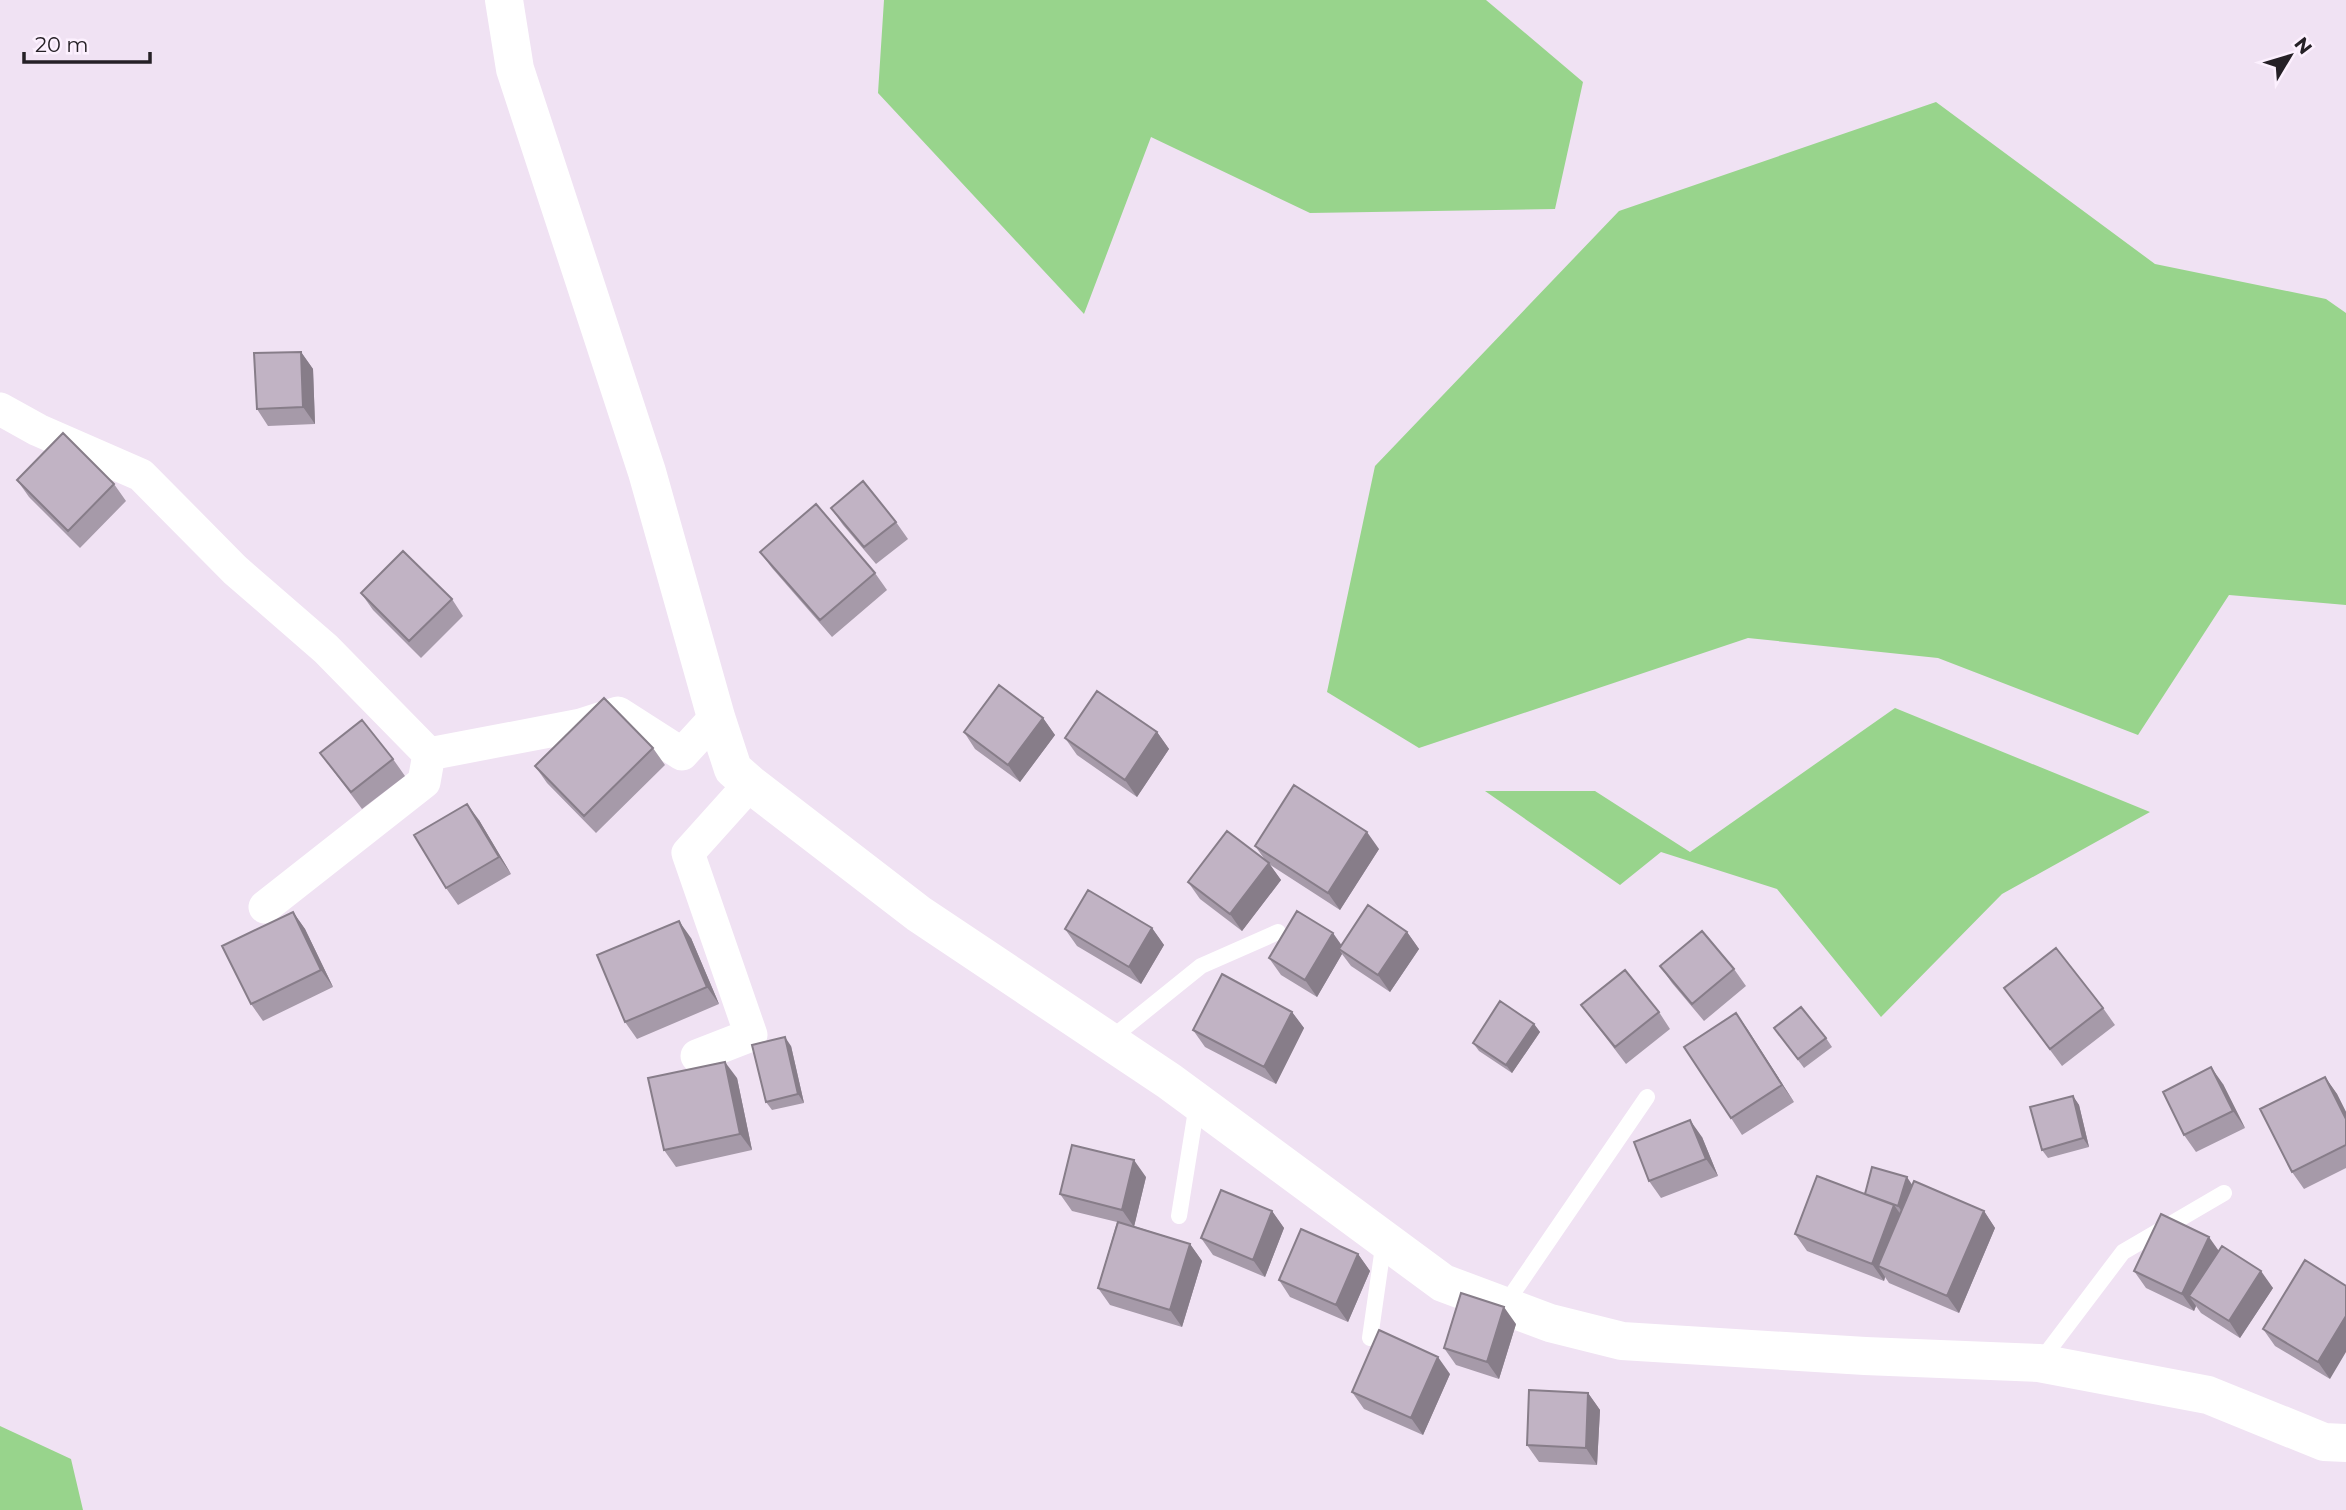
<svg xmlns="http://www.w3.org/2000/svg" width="2346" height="1510" viewBox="0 0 2346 1510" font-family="Montserrat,sans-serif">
<rect width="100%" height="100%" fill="#f0e2f3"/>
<path fill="#98d48c" d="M884,0H1486L1583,82L1555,209L1310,213L1151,137L1084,314L878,93Z
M1936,102L2155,264L2326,299L2346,313V605L2229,595L2138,735L1938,658L1748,638L1419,748L1327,692L1375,466L1619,211Z
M1895,708L2150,812L2002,894L1881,1017L1777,889L1661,852L1620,885L1485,791H1595L1690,852Z
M0,1426L71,1459L83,1510H0Z"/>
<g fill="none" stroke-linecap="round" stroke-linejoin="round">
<path stroke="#fff" stroke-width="16" d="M1108,1041L1201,966L1278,932
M1179,1216L1197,1104
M1504,1306L1647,1097
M1370,1338L1384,1240
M2039,1363L2123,1252L2224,1193"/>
<path stroke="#fff" stroke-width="33" d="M0,409L38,430L141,475L235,570L326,649L429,754L581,725L618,713L682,754L716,717
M265,907L424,782L429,754
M697,1056L751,1035L688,853L750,784"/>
<path stroke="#fff" stroke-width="38" d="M504,0L515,69L647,472L716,717L733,769L750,784L919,914L1169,1081L1443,1283L1550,1323L1622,1341L1865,1356L2039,1363L2208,1395L2324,1442L2346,1443"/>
</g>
<path fill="#a69aa9" d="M301,352L313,369L315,424L268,426L257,409Z
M17,480L114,484L126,501L80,548L29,497Z
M831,508L896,522L908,539L876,564L843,525Z
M760,552L875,573L887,590L832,637L772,568Z
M361,593L452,599L463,616L421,658L373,610Z
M1043,718L1055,735L1020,782L975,749L964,732Z
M1157,732L1169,749L1137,797L1077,755L1065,738Z
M653,748L665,765L596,833L547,783L535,766Z
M320,753L393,759L405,776L362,809Z
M479,820L511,874L458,905L446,888Z
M1255,846L1379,849L1340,910L1269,864L1281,880L1242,931L1200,899L1188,882L1266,861Z
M293,912L305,929L333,987L263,1021L251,1004Z
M1152,928L1164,945L1141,984L1077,946L1065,929Z
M1407,932L1419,949L1390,992L1351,966L1342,954L1317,997L1281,975L1269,958L1342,946Z
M691,938L719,1004L637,1039L625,1022Z
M1660,966L1734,969L1746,986L1704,1021L1672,983Z
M2004,988L2103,1008L2115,1025L2062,1066Z
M1581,1005L1659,1012L1670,1029L1626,1064Z
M1292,1012L1304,1028L1276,1084L1205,1047L1193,1030Z
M1736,1013L1794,1102L1742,1135L1731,1118Z
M1534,1024L1540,1032L1512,1073L1479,1051L1473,1043Z
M1774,1028L1826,1038L1832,1047L1804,1068Z
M791,1046L804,1103L772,1110L766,1102Z
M2325,1077L2337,1094L2346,1112V1168L2304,1189L2292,1172Z
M737,1078L752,1150L676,1167L664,1150Z
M2223,1084L2245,1128L2196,1152L2184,1135Z
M2073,1096L2079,1105L2089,1147L2048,1158L2042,1150Z
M1702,1137L1718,1176L1661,1198L1649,1181Z
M1146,1177L1134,1226L1190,1244L1202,1261L1182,1327L1110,1305L1098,1288L1117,1222L1072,1211L1060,1194Z
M1912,1185L1984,1211L1995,1228L1959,1313L1889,1283L1885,1277L1884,1281L1807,1251L1795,1234L1865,1194Z
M1272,1211L1284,1228L1265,1277L1213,1255L1201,1238Z
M2219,1251L2273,1288L2240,1338L2201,1313L2196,1306L2194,1311L2146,1288L2134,1271Z
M1358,1254L1370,1271L1348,1322L1290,1297L1279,1280Z
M2305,1260L2330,1379L2275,1346L2263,1329Z
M1516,1324L1499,1379L1456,1365L1444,1348Z
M1450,1374L1423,1435L1364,1409L1352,1392Z
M1588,1393L1600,1410L1597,1465L1539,1462L1527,1445Z"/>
<path fill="#877d89" d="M301,352L313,369L315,424L303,407Z
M1043,718L1055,735L1020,782L1008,765Z
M1157,732L1169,749L1137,797L1125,780Z
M467,804L479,820L511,874L499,857Z
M1367,832L1379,849L1340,910L1328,893Z
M1269,863L1281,880L1242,931L1230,914Z
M293,912L305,929L333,987L321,970Z
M679,921L691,938L719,1004L707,987Z
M1152,928L1164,945L1141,984L1129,967Z
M1407,932L1419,949L1390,992L1378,975Z
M1333,933L1345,950L1339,949L1342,954L1317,997L1305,980Z
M1292,1012L1304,1028L1276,1084L1264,1067Z
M1736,1013L1748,1030L1794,1102L1782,1085Z
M1534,1024L1540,1032L1512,1073L1506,1065Z
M785,1037L791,1046L804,1103L798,1094Z
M725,1062L737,1078L752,1150L740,1134Z
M2211,1067L2223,1084L2245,1128L2233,1111Z
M2325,1077L2337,1094L2346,1112V1119Z
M2073,1096L2079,1105L2089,1147L2083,1138Z
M1690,1120L1702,1137L1718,1176L1706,1159Z
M1134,1160L1146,1177L1134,1227L1122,1210Z
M1907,1177L1913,1186L1904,1215L1898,1206Z
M1894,1205L1906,1222L1878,1266L1885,1277L1884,1281L1872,1264Z
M1272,1211L1284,1228L1265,1277L1253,1260Z
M1984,1211L1995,1228L1959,1313L1947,1296Z
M2209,1237L2221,1254L2189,1296L2196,1306L2194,1311L2182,1294Z
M1190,1244L1202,1261L1182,1327L1170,1310Z
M1358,1254L1370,1271L1348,1322L1336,1305Z
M2261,1271L2273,1288L2240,1338L2229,1321Z
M1504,1307L1516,1324L1499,1379L1487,1362Z
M2346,1316V1352L2330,1379L2318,1362Z
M1438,1357L1450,1374L1423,1435L1411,1418Z
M1588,1393L1600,1410L1597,1465L1586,1448Z"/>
<path fill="#c1b3c4" stroke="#877d89" stroke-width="2" d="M301,352L303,407L257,409L254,353Z
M63,433L114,484L68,531L17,480Z
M863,481L896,522L864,547L831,508Z
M816,504L875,573L820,620L760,552Z
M403,551L452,599L409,641L361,593Z
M999,685L1043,718L1008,765L964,732Z
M1097,691L1157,732L1125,780L1065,738Z
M604,698L653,748L584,816L535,766Z
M362,720L393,759L351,792L320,753Z
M1294,785L1367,832L1328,893L1255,846Z
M467,804L499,857L446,888L414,835Z
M1227,831L1269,863L1230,914L1188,882Z
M1088,890L1152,928L1129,967L1065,929Z
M1368,905L1407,932L1378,975L1339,949Z
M1297,911L1333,933L1305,980L1269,958Z
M293,912L321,970L251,1004L222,946Z
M679,921L707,987L625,1022L597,955Z
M1702,931L1734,969L1692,1004L1660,966Z
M2056,948L2103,1008L2050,1049L2004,988Z
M1625,970L1659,1012L1615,1047L1581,1005Z
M1222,974L1292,1012L1264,1067L1193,1030Z
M1500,1001L1534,1024L1506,1065L1473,1043Z
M1801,1007L1826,1038L1798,1059L1774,1028Z
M1736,1013L1782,1085L1731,1118L1684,1047Z
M785,1037L798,1094L766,1102L752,1045Z
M725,1062L740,1134L664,1150L648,1078Z
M2211,1067L2233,1111L2184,1135L2163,1092Z
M2325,1077L2346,1119V1145L2292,1172L2260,1109Z
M2073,1096L2083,1138L2042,1150L2030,1107Z
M1690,1120L1706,1159L1649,1181L1634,1142Z
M1072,1145L1134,1160L1122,1210L1060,1194Z
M1872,1167L1907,1177L1898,1206L1865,1194Z
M1817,1176L1894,1205L1872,1264L1795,1234Z
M1914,1181L1984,1211L1947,1296L1878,1266Z
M1221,1190L1272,1211L1253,1260L1201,1238Z
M2161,1214L2209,1237L2182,1294L2134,1271Z
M1118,1222L1190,1244L1170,1310L1098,1288Z
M1301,1229L1358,1254L1336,1305L1279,1280Z
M2222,1246L2261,1271L2229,1321L2189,1296Z
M2305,1260L2346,1286V1316L2318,1362L2263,1329Z
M1461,1293L1504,1307L1487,1362L1444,1348Z
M1379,1330L1438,1357L1411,1418L1352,1392Z
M1529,1390L1588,1393L1586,1448L1527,1445Z"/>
<g transform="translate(2290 56) rotate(52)" stroke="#fcf0fe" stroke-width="5" paint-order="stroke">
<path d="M0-5L12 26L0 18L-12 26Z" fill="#252026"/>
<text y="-10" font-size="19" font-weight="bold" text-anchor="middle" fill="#252026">N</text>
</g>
<path d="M24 52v10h126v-10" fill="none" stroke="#252026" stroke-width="3.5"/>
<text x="35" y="52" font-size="21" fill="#252026" stroke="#fcf0fe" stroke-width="5" paint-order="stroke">20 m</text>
</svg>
